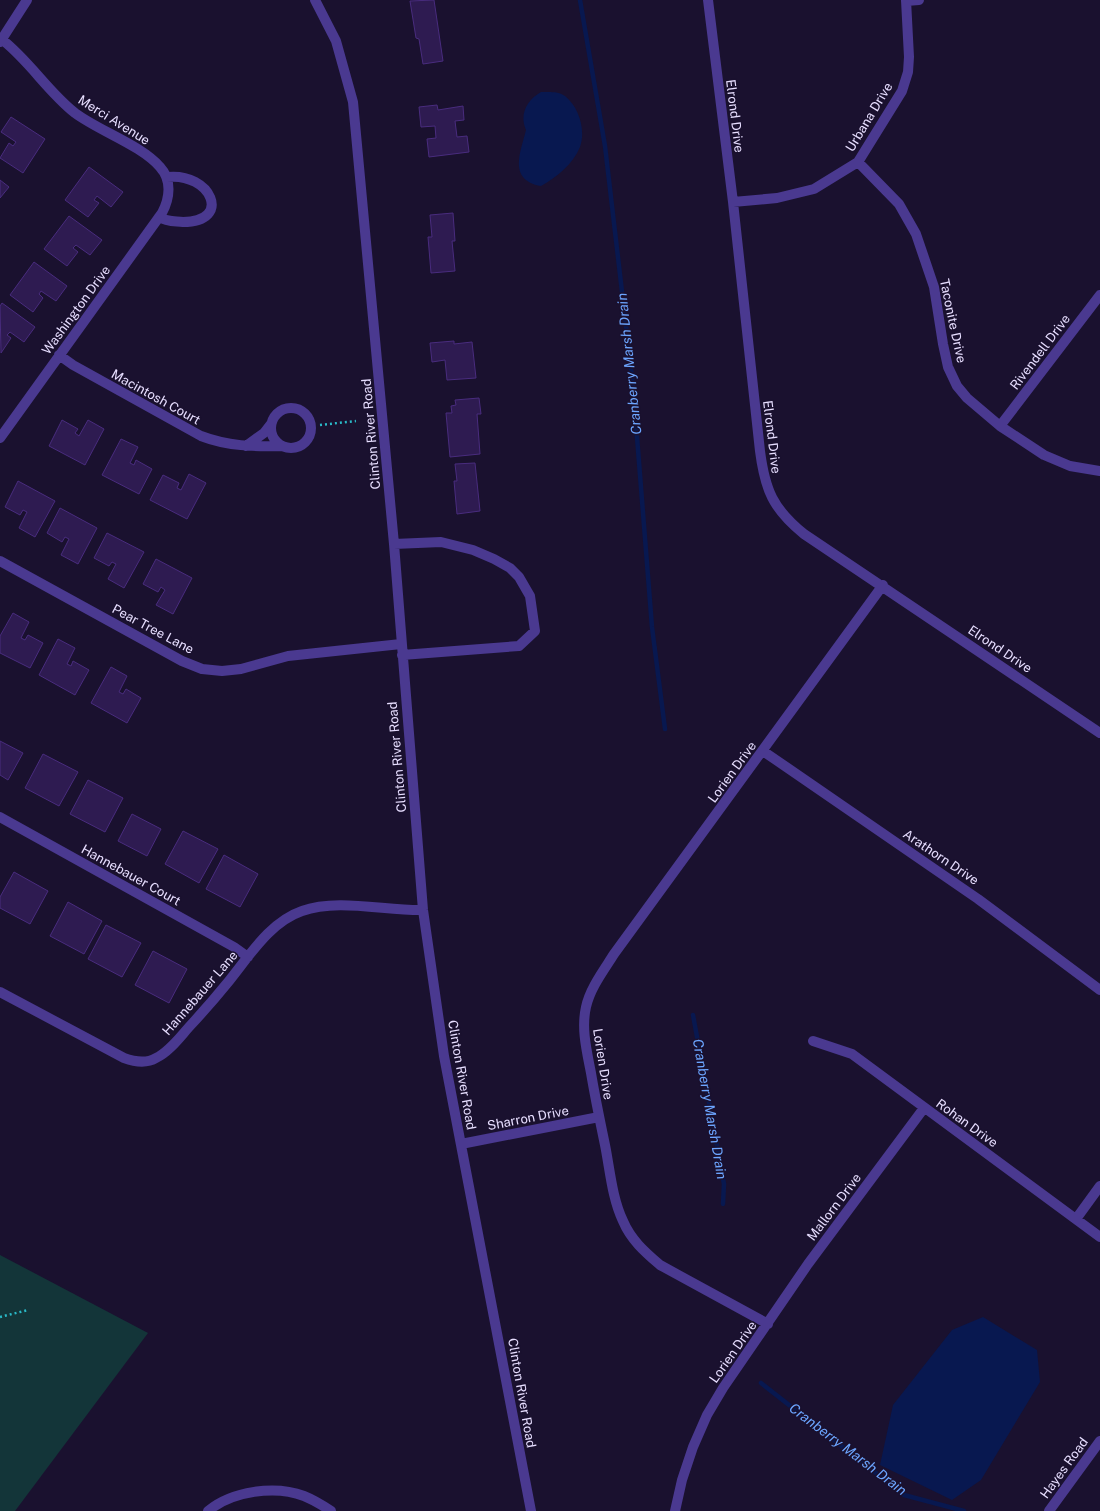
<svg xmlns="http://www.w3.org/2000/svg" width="1100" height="1511" viewBox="0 0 1100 1511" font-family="'Public Sans',sans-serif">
<rect width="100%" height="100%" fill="#1a112f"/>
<path fill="#133539" d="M0,1255L148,1333L15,1511H0Z"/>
<path fill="#081850" d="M541,92C549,92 559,91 565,96C579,107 586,130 580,147C573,164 557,177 541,186C507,180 521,151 526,130C519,114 527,100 541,92Z
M983,1317L1037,1350L1040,1382L981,1480L952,1500L880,1465L893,1405L952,1330Z"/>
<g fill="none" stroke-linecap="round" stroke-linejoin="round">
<path stroke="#081850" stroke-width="4.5" d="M580,0L605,146L633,386L652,627L665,729
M693,1015L724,1184L723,1204
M761,1383L904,1495L964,1511"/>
</g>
<path fill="#2e1b51" stroke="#492c7e" d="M434,0L443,61L423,64L419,39L416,38L410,1Z
M437,105L438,110L463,106L464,120L455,121L457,137L467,136L469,152L429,157L427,139L436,138L435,126L421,127L419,107Z
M11,117L45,139L23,173L0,158L9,143L13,146L16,142L1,132Z
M89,167L123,192L111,207L97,196L94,200L99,203L88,217L65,200Z
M0,180L9,187L0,198Z
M453,213L455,241H452L455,271L431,273L428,237H432L430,215Z
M69,216L102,240L90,255L76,245L73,248L78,252L67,266L44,249Z
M34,262L67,286L56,301L41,291L39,294L43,298L33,312L10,295Z
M2,303L35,327L24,342L10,332L7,335L11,338L1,353L0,306Z
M454,341V344L472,342L476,378L447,380L445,360L432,362L430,343Z
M479,398L481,414H477L480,454L450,457L446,413H452L451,406L456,405L455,400Z
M62,420L78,429L75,433L79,436L88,420L104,429L85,465L49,446Z
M121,439L138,447L130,463L134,465L136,460L152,469L139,494L102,475Z
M475,463L480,511L457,514L454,481H457L455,464Z
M189,474L206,483L187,519L150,500L163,475L179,483L177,488L181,490Z
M18,481L55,501L35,537L19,528L27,512L23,510L20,515L5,507Z
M60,508L97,528L78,564L61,555L69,539L65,537L62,542L47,533Z
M107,533L144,552L124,588L108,579L116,564L112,562L109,566L94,558Z
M156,559L192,578L173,614L156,605L165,590L161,587L158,592L143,584Z
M13,613L29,622L21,638L25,640L28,635L43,643L30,668L0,653V636Z
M58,639L75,648L67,664L71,666L73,661L89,670L75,695L39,675Z
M111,667L127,676L119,692L123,694L126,689L141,698L127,723L91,703Z
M0,741L23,753L8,780L0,775Z
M43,754L78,772L59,806L25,788Z
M88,780L123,798L105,832L70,814Z
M132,814L161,829L147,856L118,841Z
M183,831L218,849L199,883L165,864Z
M224,855L258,874L240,907L206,889Z
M14,872L48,891L30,924L0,908V897Z
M68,902L102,921L84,954L50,936Z
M106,925L141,943L122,977L88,959Z
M153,951L187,969L169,1003L135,985Z"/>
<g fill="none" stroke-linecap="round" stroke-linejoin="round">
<path stroke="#2ab9c7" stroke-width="2.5" stroke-dasharray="2 3" stroke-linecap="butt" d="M320,425L356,421
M0,1317L28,1310"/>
<path stroke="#4a3990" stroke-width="10" d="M315,0L336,41L353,102L394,544L423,910L444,1056L531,1511
M708,0L733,202L760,451C765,490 773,509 804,534L1100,733
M906,1L919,0
M0,38C29,60 47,91 75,113C99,131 141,145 160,167C172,180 170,198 162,213L0,438
M0,42L27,0
M858,162L899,204L916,234L934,287L943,344L948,367L957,386L967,398L1000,426L1044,455L1070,466L1100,471
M733,202L777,198L814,189L858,162L902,91L908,72L909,57L906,0
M159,217C167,222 174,221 183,222C233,222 211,172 167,177
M59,355L73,365L201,436C227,446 254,447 282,446
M271 428a20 20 0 1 1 40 0a20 20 0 1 1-40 0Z
M1000,426L1100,295
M246,446L264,433L271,424
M394,544L441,542L473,550L494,559L510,568L519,577L530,596L535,631L519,646L402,655
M0,561L182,661L202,669L222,671L241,669L288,656L401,644
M763,751L978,899L1100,990
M0,817L234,947L248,957
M0,992L124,1058C135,1062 146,1064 156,1058C169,1052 180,1037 189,1027C203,1012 216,997 229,981C250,955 270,922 302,911C337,898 386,911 423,910
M813,1041L852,1054L1100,1237
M461,1144L599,1117
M1076,1219L1100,1186
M768,1324L660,1265C645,1252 631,1240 623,1221C612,1198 610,1170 605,1145C600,1121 595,1097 591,1073C587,1052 581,1029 586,1007C590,988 604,970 614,954L883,585
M208,1511C232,1491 275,1485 304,1496C314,1500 322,1505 331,1511
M675,1511L682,1480L693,1447L707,1415L723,1388L808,1264L924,1108
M1049,1511L1100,1441"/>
</g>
<g text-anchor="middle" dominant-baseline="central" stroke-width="3" stroke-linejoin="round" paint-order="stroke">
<g font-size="13" fill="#e7deff" stroke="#1a112f">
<text transform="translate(735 116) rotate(83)">Elrond Drive</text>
<text transform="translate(869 117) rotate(-59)">Urbana Drive</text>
<text transform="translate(114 120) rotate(32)">Merci Avenue</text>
<text transform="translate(76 310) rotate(-54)">Washington Drive</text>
<text transform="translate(953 321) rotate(78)">Taconite Drive</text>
<text transform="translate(1040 352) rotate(-53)">Rivendell Drive</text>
<text transform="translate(156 397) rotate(29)">Macintosh Court</text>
<text transform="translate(371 434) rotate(-95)">Clinton River Road</text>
<text transform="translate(772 437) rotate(83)">Elrond Drive</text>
<text transform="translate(153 629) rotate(28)">Pear Tree Lane</text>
<text transform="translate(1000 649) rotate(34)">Elrond Drive</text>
<text transform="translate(397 757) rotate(-95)">Clinton River Road</text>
<text transform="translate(732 772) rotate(-54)">Lorien Drive</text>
<text transform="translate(941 857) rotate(34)">Arathorn Drive</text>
<text transform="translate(131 875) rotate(29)">Hannebauer Court</text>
<text transform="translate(200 993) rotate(-49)">Hannebauer Lane</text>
<text transform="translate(603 1064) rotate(81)">Lorien Drive</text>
<text transform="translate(462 1075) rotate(80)">Clinton River Road</text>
<text transform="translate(528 1118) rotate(-11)">Sharron Drive</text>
<text transform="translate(967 1123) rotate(36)">Rohan Drive</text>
<text transform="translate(834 1207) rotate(-53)">Mallorn Drive</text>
<text transform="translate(733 1352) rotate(-55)">Lorien Drive</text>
<text transform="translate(522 1393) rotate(80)">Clinton River Road</text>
<text transform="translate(1064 1468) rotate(-54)">Hayes Road</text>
</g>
<g font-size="14" font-style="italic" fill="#6ca5ff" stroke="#1a112f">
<text transform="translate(629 364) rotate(-96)">Cranberry Marsh Drain</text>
<text transform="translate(710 1109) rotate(80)">Cranberry Marsh Drain</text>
<text transform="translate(848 1449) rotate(37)">Cranberry Marsh Drain</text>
</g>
</g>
</svg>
